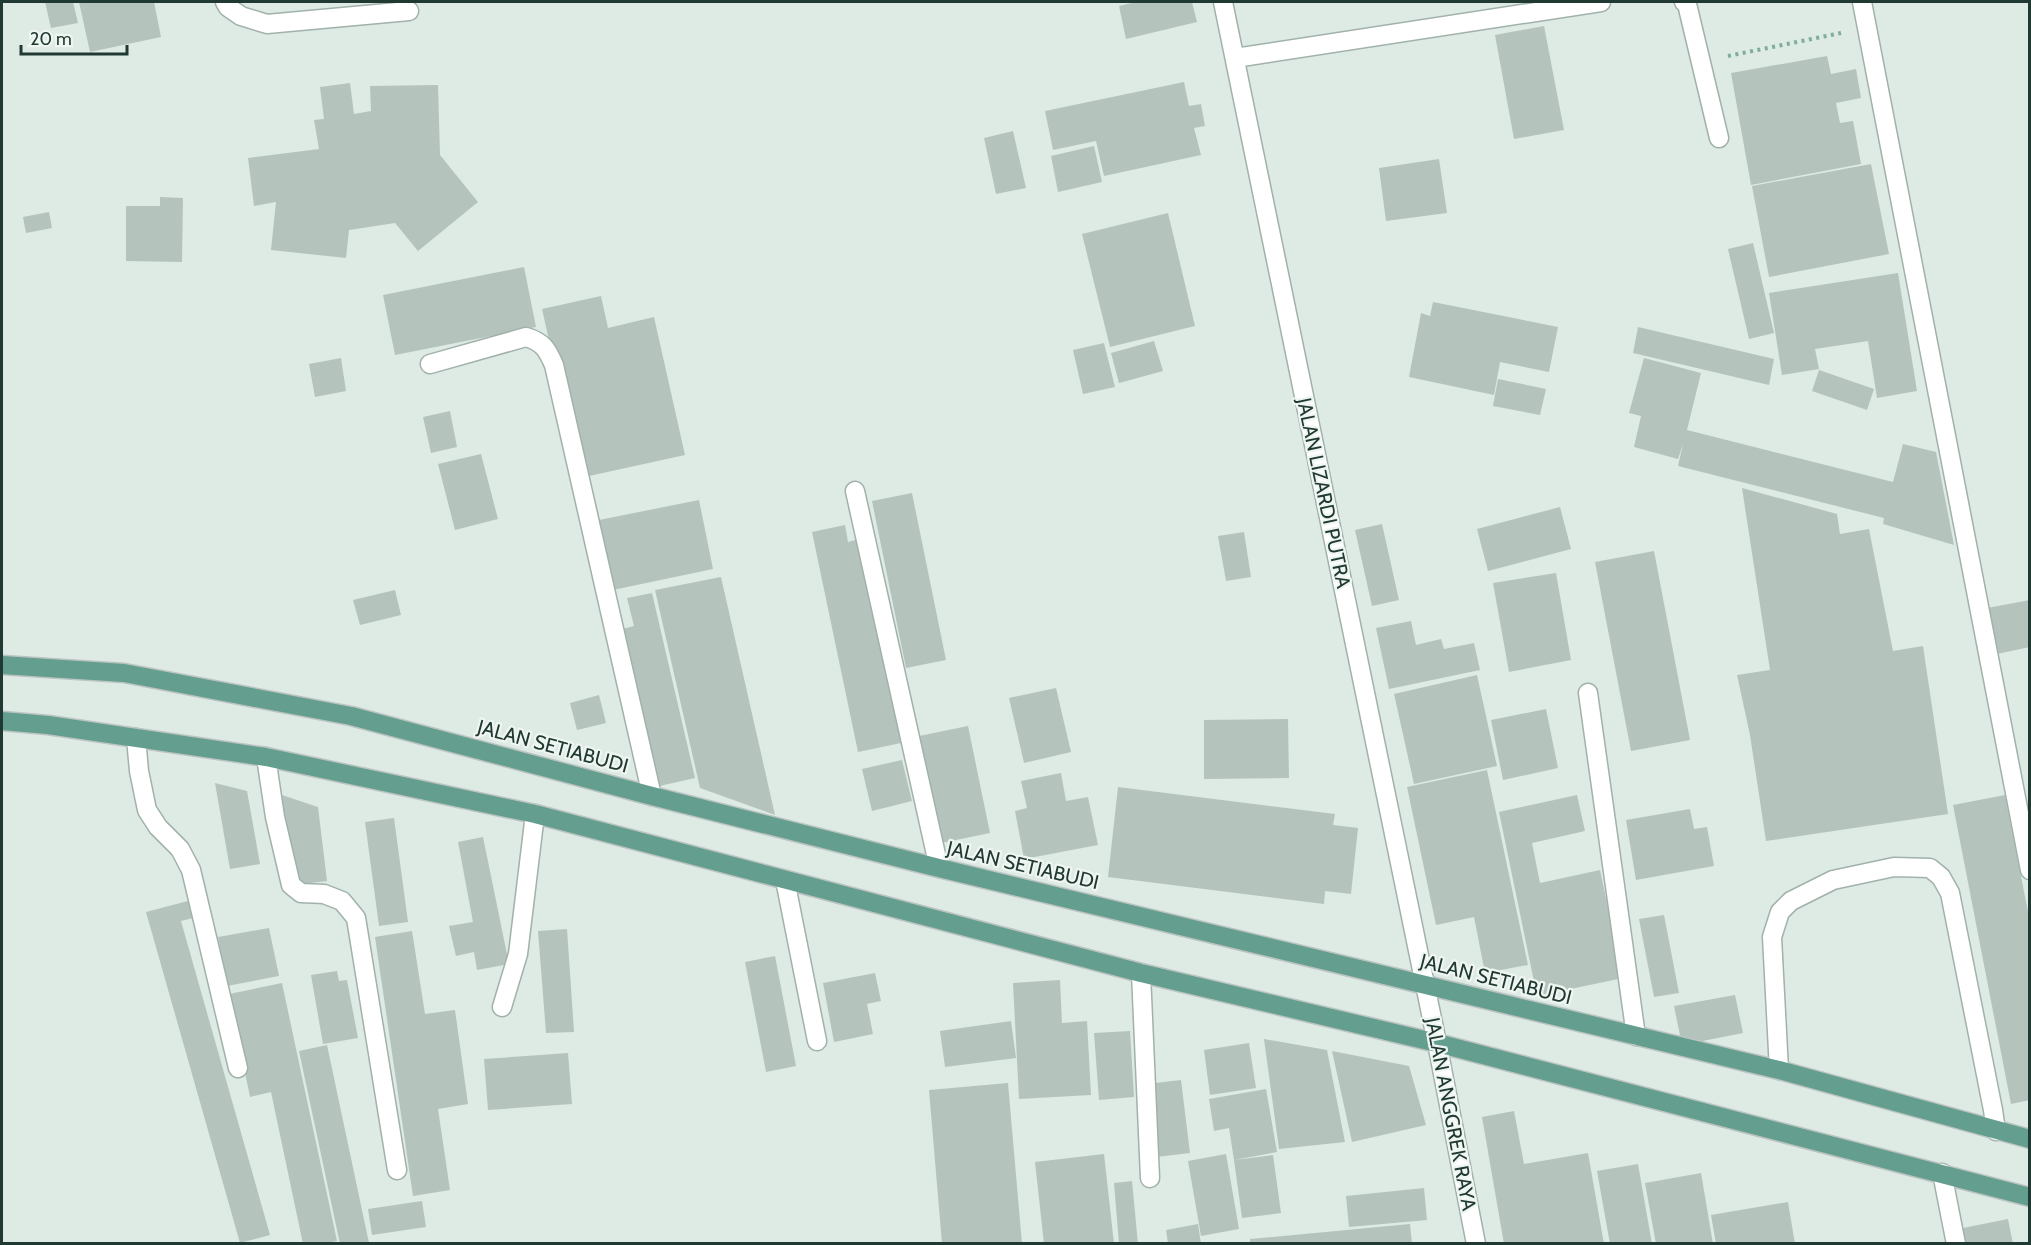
<svg xmlns="http://www.w3.org/2000/svg" width="2031" height="1245" viewBox="0 0 2031 1245" font-family="Cabin,sans-serif">
<rect width="100%" height="100%" fill="#deeae4"/>
<path fill="#b4c4bd" d="M45,2H73L78,23L51,28Z
M79,2H154L161,37L90,52Z
M1136,2H1192L1197,22L1126,39L1119,6Z
M1544,26L1564,130L1514,139L1495,35Z
M1827,56L1831,74L1856,69L1861,98L1836,103L1840,123L1853,121L1861,164L1751,185L1731,73Z
M1184,82L1189,106L1201,104L1205,126L1194,128L1201,155L1104,176L1096,141L1053,150L1045,111Z
M350,83L354,114L371,111L370,86L438,85L440,155L478,202L418,251L395,223L349,230L346,258L271,250L276,202L254,206L248,158L319,149L314,120L324,119L320,87Z
M1013,131L1026,188L996,194L984,138Z
M1094,146L1102,182L1058,192L1051,156Z
M1439,159L1447,213L1386,221L1379,168Z
M1871,164L1889,254L1769,277L1752,186Z
M160,197L183,198L182,262L126,261V206H160Z
M49,212L52,228L26,233L23,217Z
M1168,213L1195,326L1110,347L1082,234Z
M1753,243L1774,333L1749,339L1728,249Z
M524,267L536,327L395,355L383,295Z
M1898,273L1917,391L1877,398L1868,341L1815,349L1819,369L1782,375L1769,293Z
M601,296L608,328L654,317L685,455L580,478L542,309Z
M1433,302L1558,327L1549,372L1500,362L1494,395L1409,377L1421,313L1430,316Z
M1638,327L1774,359L1769,385L1633,353Z
M1154,341L1163,371L1119,383L1111,353Z
M1104,343L1115,387L1083,394L1073,350Z
M341,358L346,391L315,397L309,364Z
M1644,358L1701,373L1687,430L1893,482L1903,444L1936,452L1954,545L1883,524L1884,518L1678,466L1683,444L1678,459L1634,447L1641,416L1629,413Z
M1819,370L1874,389L1867,410L1812,391Z
M1498,379L1546,389L1540,415L1493,406Z
M450,411L457,447L431,453L423,417Z
M481,454L498,519L455,530L438,464Z
M1742,488L1837,514L1840,534L1869,529L1893,651L1923,646L1948,814L1766,841L1750,735L1737,675L1770,670Z
M912,493L946,660L906,668L872,501Z
M699,500L713,569L613,590L599,520Z
M1560,507L1571,549L1488,571L1477,529Z
M1382,524L1399,600L1372,606L1355,530Z
M845,525L848,542L859,539L901,743L858,752L812,532Z
M1244,532L1251,577L1226,581L1218,536Z
M1654,551L1690,740L1631,751L1595,562Z
M1556,573L1571,660L1509,672L1493,583Z
M721,577L775,815L700,788L655,590Z
M395,590L401,615L360,625L353,600Z
M652,593L695,778L655,787L619,630L634,626L627,598Z
M2030,600V647L1997,654L1987,608Z
M1411,621L1416,645L1441,639L1444,649L1474,643L1480,670L1389,689L1376,628Z
M1477,675L1497,766L1414,784L1394,694Z
M1056,688L1071,752L1024,763L1009,698Z
M599,695L606,723L577,730L570,703Z
M1546,709L1558,768L1503,780L1491,720Z
M1288,719L1289,778L1204,779V720Z
M968,726L990,833L941,843L919,736Z
M902,760L912,801L872,811L862,769Z
M1487,770L1528,965L1485,973L1474,917L1436,925L1407,787Z
M1061,773L1066,801L1088,797L1098,845L1024,859L1015,811L1027,808L1021,781Z
M215,783L247,791L260,864L230,869Z
M1118,787L1335,814L1333,825L1358,828L1351,894L1325,891L1324,904L1108,877Z
M282,795L318,807L327,881L294,885Z
M1577,795L1585,831L1532,843L1540,883L1600,870L1623,978L1537,996L1499,812Z
M2005,795L2030,922V1100L2011,1104L1953,805Z
M1690,809L1694,829L1707,827L1714,866L1636,880L1626,820Z
M394,818L408,922L379,926L365,822Z
M483,837L509,964L477,970L474,952L456,956L449,926L473,922L458,842Z
M188,901L193,918L181,921L270,1235L240,1243L146,912Z
M1664,915L1679,993L1654,997L1639,919Z
M269,928L279,976L227,986L218,937Z
M567,929L574,1032L546,1033L538,931Z
M412,931L425,1014L455,1010L468,1104L438,1109L450,1190L413,1196L375,937Z
M775,956L796,1066L766,1072L745,962Z
M337,971L339,981L347,980L358,1038L323,1044L311,975Z
M875,973L881,1001L867,1004L873,1034L834,1042L823,983Z
M1060,980L1062,1023L1087,1021L1091,1095L1019,1099L1013,983Z
M282,983L337,1241L324,1244H303L271,1092L250,1097L229,994Z
M1735,995L1743,1033L1682,1045L1674,1006Z
M1011,1021L1016,1058L945,1067L940,1031Z
M1130,1031L1134,1097L1099,1100L1094,1033Z
M1264,1039L1327,1050L1345,1142L1279,1149Z
M1249,1043L1256,1088L1210,1095L1204,1050Z
M327,1045L369,1243L364,1244H340L299,1051Z
M1332,1051L1409,1066L1426,1125L1352,1142Z
M568,1053L572,1104L488,1110L484,1059Z
M1181,1080L1190,1153L1156,1157L1147,1084Z
M1008,1083L1022,1244H942L929,1090Z
M1266,1089L1277,1152L1234,1160L1229,1128L1214,1131L1209,1099Z
M1514,1111L1524,1164L1588,1153L1604,1244H1504L1482,1117Z
M1104,1154L1114,1244H1044L1035,1162Z
M1226,1154L1239,1229L1201,1236L1188,1161Z
M1273,1155L1281,1213L1242,1218L1234,1160Z
M1638,1164L1652,1244H1610L1597,1171Z
M1701,1173L1713,1244H1656L1645,1183Z
M1132,1181L1138,1244H1119L1114,1183Z
M1424,1188L1427,1220L1349,1227L1346,1196Z
M422,1201L426,1227L372,1235L368,1209Z
M1788,1202L1795,1244H1716L1711,1215Z
M2008,1219L2013,1244H1961L1958,1229Z
M1198,1224L1201,1244H1168L1166,1230Z
M1410,1224L1412,1244H1250V1239Z"/>
<g fill="none" stroke-linecap="round" stroke-linejoin="round">
<g stroke="#a1b1ab" stroke-width="21">
<path id="lane" d="M430,364L526,337C543,342 547,349 554,365L652,796
M855,491L939,868
M1588,693L1636,1036
M136,738L139,771L147,810L158,827L180,849L191,870L238,1068
M266,757L275,817L291,885L301,893L324,894L342,901L356,918L397,1170
M785,880L817,1041
M1141,973L1150,1178
M502,1007L518,954L535,814
M1779,1070L1772,937L1780,912L1791,901L1833,880L1894,867L1930,868L1941,877L1950,893L1993,1110L1996,1131"/>
</g>
<g stroke="#a1b1ab" stroke-width="21">
<path id="street" d="M225,2L228,7L241,16L267,24L409,11
M1223,2L1437,1043L1476,1244
M1684,2L1687,4L1719,138
M1862,2L2030,870
M1235,58L1601,2
M1942,1173L1956,1244"/>
</g>
<g stroke="#bcc4c2" stroke-width="21">
<path id="primary" d="M2,665L124,673L351,716L652,796L939,868L1779,1070L2030,1139
M2,721L48,725L266,757L535,814L1141,973L1437,1043L2030,1197"/>
</g>
<path stroke="#7fad9d" stroke-width="4" stroke-dasharray="3 4.5" stroke-linecap="butt" d="M1728,56L1841,33"/>
<use href="#lane" stroke="#fff" stroke-width="18"/>
<use href="#street" stroke="#fff" stroke-width="18"/>
<use href="#primary" stroke="#649e8e" stroke-width="18"/>
</g>
<g text-anchor="middle" dominant-baseline="central" stroke-width="4.5" stroke-linejoin="round" paint-order="stroke">
<g font-size="20" fill="#203932" stroke="#eff6f2">
<text transform="translate(1324 493) rotate(78)">JALAN LIZARDI PUTRA</text>
<text transform="translate(553 746) rotate(15)">JALAN SETIABUDI</text>
<text transform="translate(1023 865) rotate(13)">JALAN SETIABUDI</text>
<text transform="translate(1496 979) rotate(14)">JALAN SETIABUDI</text>
<text transform="translate(1451 1114) rotate(79)">JALAN ANGGREK RAYA</text>
</g>
</g>
<rect width="2031" height="1245" fill="none" stroke="#203932" stroke-width="6"/>
<path d="M21 45v9h106v-9" fill="none" stroke="#203932" stroke-width="3"/>
<text x="30" y="45" font-size="18" fill="#203932" stroke="#eff6f2" stroke-width="4.5" paint-order="stroke">20 m</text>
</svg>
